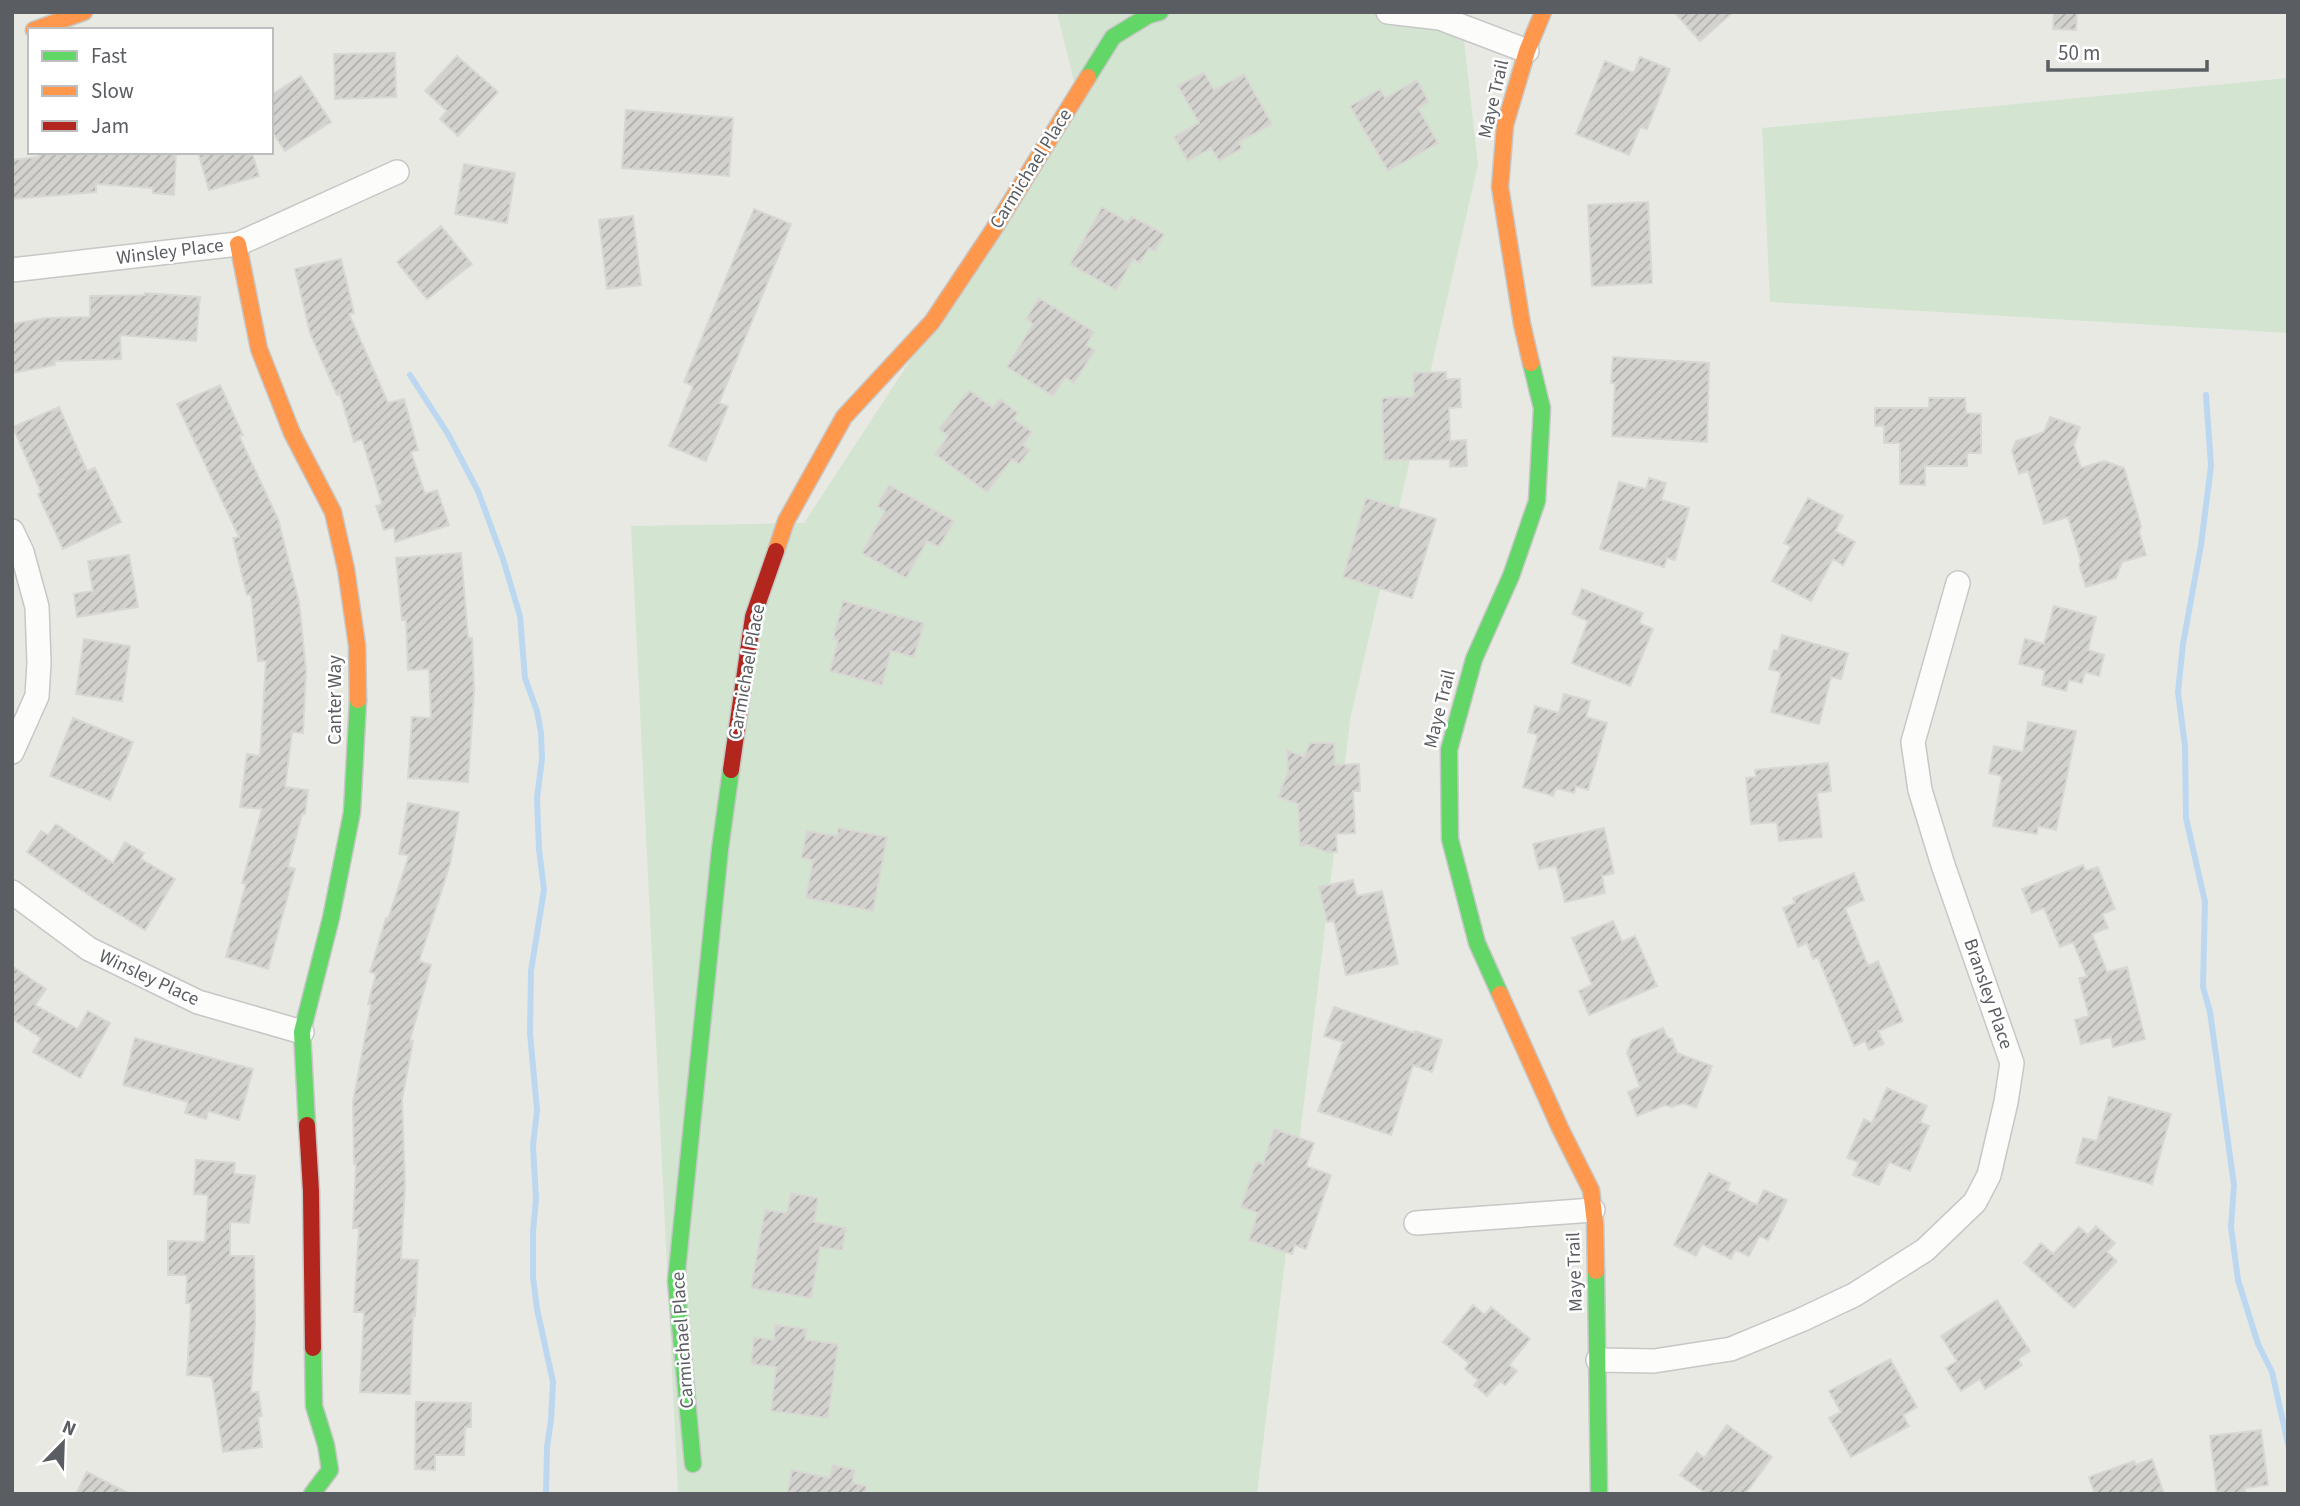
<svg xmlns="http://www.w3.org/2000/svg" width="2300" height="1506" viewBox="0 0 2300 1506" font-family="'Source Sans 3',sans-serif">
<defs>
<pattern id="building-hatch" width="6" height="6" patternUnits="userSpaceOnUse" patternTransform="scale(1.75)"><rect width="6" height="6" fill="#d3d2cf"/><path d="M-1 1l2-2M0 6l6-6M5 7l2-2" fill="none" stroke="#aeaeab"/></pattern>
</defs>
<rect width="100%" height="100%" fill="#e9e9e4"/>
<path fill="#d3e5d1" d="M1057,12H1461L1478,165L1350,720L1257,1494H678L631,526L804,523L1079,102Z
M2288,78V333L1770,302L1762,128Z"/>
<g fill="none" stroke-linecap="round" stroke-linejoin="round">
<path stroke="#bcd8f0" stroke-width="6" d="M410,375L448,434L478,491L503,559L520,616L525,678L537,711L541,733L542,759L537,798L539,849L544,890L531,971L530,1033L537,1110L533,1146L536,1199L533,1232V1277L537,1309L553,1382L551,1420L547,1447L546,1494
M2206,395L2211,466L2201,545L2183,644L2178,692L2185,746L2186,818L2205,902L2203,987L2210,1012L2234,1185L2231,1227L2238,1280L2258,1344L2272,1372L2288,1444"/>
</g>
<path fill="url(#building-hatch)" stroke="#d8d7d4" stroke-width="2" d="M1674,12H1733L1700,41Z
M2054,12H2077L2076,30L2053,29Z
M395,53L396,97L335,99L334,54Z
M457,56L498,92L458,136L440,119L447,111L425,91Z
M1640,57L1670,69L1647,129L1640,127L1629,155L1576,134L1605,61L1634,73Z
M1204,72L1214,90L1244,74L1272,124L1239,142L1242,148L1219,161L1211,148L1188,161L1174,137L1199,123L1178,86Z
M301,76L331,122L285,151L271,130V95Z
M1417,80L1429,102L1418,108L1438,143L1388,171L1350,106L1380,89L1385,98Z
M626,110L733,118L729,176L622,168Z
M38,152H176L174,195L153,193V188L96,184V192L12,199V160L39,157Z
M198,152H252L259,176L209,190Z
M464,164L515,173L507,223L455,214Z
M1648,202L1652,283L1592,286L1588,205Z
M1102,207L1128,222L1131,216L1164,234L1155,251L1149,248L1140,263L1133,259L1116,290L1070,264Z
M754,209L791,224L719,403L728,406L706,461L669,446L693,386L684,382Z
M633,216L641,285L607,289L599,220Z
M441,226L472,264L427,299L397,262Z
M341,259L354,313L349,314L388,403L404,399L418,450L411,452L425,494L437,490L449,525L395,542L394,527L384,530L376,506L382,504L362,439L354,442L340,394L337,395L310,333L295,269Z
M145,293L200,297L196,341L120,335L121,359L54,361L55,365L12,373V324L46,318L90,317V296L145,295Z
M1039,298L1094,332L1086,345L1095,350L1074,383L1065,377L1053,396L1007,367L1033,324L1026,319Z
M1613,357L1709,363L1707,442L1612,436L1615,383H1611Z
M1446,372V379H1460L1461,407L1449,408L1450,441L1466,440L1467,466L1450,467V459L1384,460L1382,398L1414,397L1413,373Z
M220,385L243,435L239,436L278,519L299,602L306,670L303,733L292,732L285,787L308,790L305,814H302L288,867L295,869L268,969L226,957L246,884L242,883L262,809L240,807L247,754L260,756L266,661H258L251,594L247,595L233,538L239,537L177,404Z
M969,390L993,408L1000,399L1018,413L1013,419L1032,432L1023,445L1030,450L1019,464L1012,459L987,492L935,454L948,436L939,429Z
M1929,398H1965L1966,413L1981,414V453H1967V466H1925V485L1900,484V443H1884V426H1875V408H1929Z
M59,407L87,471L95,468L121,522L63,549L38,494L41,492L13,427Z
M2050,417L2080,427L2074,445L2081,468L2104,461L2124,468L2141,526L2139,532L2146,555L2122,562L2116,578L2086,587L2079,565L2081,561L2068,517L2044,524L2028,471L2019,474L2012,451L2016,441L2044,432Z
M1649,478L1666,483L1661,500L1689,508L1675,560L1667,558L1664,567L1600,549L1619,482L1646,489Z
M889,485L954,521L939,547L927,541L906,578L862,553L885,511L877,506Z
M1366,498L1436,519L1412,598L1343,577Z
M1808,498L1843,516L1835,531L1855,542L1843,565L1833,559L1811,601L1772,581L1791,546L1784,543Z
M461,553L468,638H472L474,691L468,782L408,778L412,717L431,718L429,669L408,670L406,620H402L396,558Z
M129,555L138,607L77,617L74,594L93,591L88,561Z
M1582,589L1643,613L1639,623L1653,629L1630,686L1572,663L1588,621L1572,614Z
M843,601L924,623L914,657L891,651L882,685L830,671L838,640L833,639Z
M2054,606L2096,617L2088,650L2104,655L2099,676L2085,672L2082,683L2069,680L2066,691L2042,685L2045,670L2019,664L2025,639L2044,644Z
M1782,635L1848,653L1841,679L1831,677L1819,724L1771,712L1781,672L1769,669L1774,650L1778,651Z
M84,639L130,646L122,701L76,694Z
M1564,694L1590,701L1586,717L1607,723L1588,790L1576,786L1574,793L1556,788L1553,796L1523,787L1538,735L1528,732L1535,706L1559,713Z
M73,718L133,742L110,800L50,776Z
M2028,722L2076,731L2056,830L2038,826L2037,834L1993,826L2002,776L1989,773L1994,746L2023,752Z
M1310,743H1334L1335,765L1359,764L1360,791H1353L1355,833L1336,834L1337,852H1326L1309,845L1300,846L1298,804L1278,797L1288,772L1287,750L1304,757Z
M1828,763L1831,791L1817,793L1822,837L1779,841L1777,822L1751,824L1746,778L1756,777L1755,770Z
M408,803L459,812L450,864L419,961L431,965L410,1040L413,1041L402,1099L405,1185L401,1259L418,1260L415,1316L413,1315L410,1394L360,1392L364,1312H354L359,1228H353L356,1164H354L353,1102L371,1005L368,1004L376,974L370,972L386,918L388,919L409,855L399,854Z
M56,824L113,863L125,842L144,853L141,859L175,879L145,930L96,900L27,852L41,831L48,835Z
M838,828L887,837L873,911L806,898L813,860L801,858L807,831L837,836Z
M1604,828L1614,873L1602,876L1605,893L1565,902L1556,866L1539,869L1533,844Z
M2083,865L2086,871L2098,867L2115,909L2102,914L2108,928L2092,934L2107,972L2127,967L2145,1039L2113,1047L2111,1037L2081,1044L2075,1020L2089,1016L2079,978L2087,977L2073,942L2060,947L2044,908L2032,913L2022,889Z
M1854,873L1864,900L1845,908L1868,966L1878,961L1903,1021L1878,1031L1884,1044L1869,1050L1865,1041L1854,1046L1818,957L1813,959L1807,943L1798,947L1783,908L1795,903L1793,898Z
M1353,880L1357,896L1382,891L1398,964L1346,975L1334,921L1327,922L1319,887Z
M1613,921L1622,942L1635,936L1657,986L1589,1015L1579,991L1592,985L1572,938Z
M12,966L46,989L35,1005L78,1029L88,1011L110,1023L80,1078L33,1052L41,1038L12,1019Z
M1334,1007L1414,1033L1415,1031L1442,1040L1432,1072L1413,1065L1391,1135L1318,1111L1343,1042L1324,1036Z
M1663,1028L1667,1037L1672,1039L1677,1053L1712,1066L1696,1108L1683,1103L1672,1107L1665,1105L1637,1116L1628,1092L1640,1087L1627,1053L1632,1040Z
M135,1038L253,1069L239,1120L208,1111L206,1119L185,1113L188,1102L123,1085Z
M1887,1088L1927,1106L1920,1122L1929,1126L1910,1171L1889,1162L1879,1185L1853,1175L1859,1162L1847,1158L1864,1119L1872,1123Z
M2109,1097L2171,1114L2152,1184L2076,1163L2083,1138L2097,1141Z
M1274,1129L1314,1143L1306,1166L1331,1175L1306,1249L1295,1245L1292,1254L1249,1240L1258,1213L1241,1207L1256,1162L1263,1164Z
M196,1160L235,1163L234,1174L255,1176L249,1223L230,1222V1256H254L255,1324L251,1393L258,1392L262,1416L258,1417L262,1447L223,1452L212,1377L187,1375L191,1303H186L187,1275H168V1241L205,1242L208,1195L194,1194Z
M1709,1173L1730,1183L1727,1190L1757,1205L1764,1190L1787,1200L1768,1240L1759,1236L1749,1256L1735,1250L1731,1259L1702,1244L1696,1256L1674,1245Z
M791,1193L818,1198L814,1222L846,1228L842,1250L820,1247L811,1298L751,1288L765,1210L787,1213Z
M2096,1226L2115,1243L2107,1252L2117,1261L2074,1308L2024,1263L2041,1243L2053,1254L2079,1227L2088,1235Z
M1997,1300L2030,1351L2018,1359L2022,1365L1985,1389L1980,1379L1961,1391L1946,1368L1957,1361L1941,1336Z
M1473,1305L1485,1315L1491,1307L1530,1339L1509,1365L1517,1371L1505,1385L1500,1381L1487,1396L1474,1385L1478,1380L1465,1369L1469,1363L1443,1342Z
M775,1325L807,1329L805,1340L838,1344L828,1418L771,1411L776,1367L751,1364L754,1337L774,1340Z
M1890,1359L1917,1407L1903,1415L1909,1426L1851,1457L1829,1418L1841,1412L1829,1391Z
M416,1402L471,1403V1427H465L464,1455H435V1470L415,1469Z
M1727,1425L1772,1457L1745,1494H1707L1680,1475L1697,1452L1704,1458Z
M2261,1430L2268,1485L2245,1488V1494H2217L2210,1436Z
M2152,1459L2164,1494H2095L2089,1477L2134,1461L2136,1465Z
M833,1465L855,1470L852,1483L866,1486V1494H787L792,1470L830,1478Z
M87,1472L130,1494H76Z"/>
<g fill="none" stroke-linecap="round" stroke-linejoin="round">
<g stroke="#c6c7c6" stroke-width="26">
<path id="street" d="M1388,12L1440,18L1527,51
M12,270L238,244L397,172
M12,531L22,552L37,607L39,663L37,696L12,752
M12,892L89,949L198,1002L302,1032
M1416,1223L1593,1210
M1598,1360L1654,1361L1731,1349L1801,1320L1854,1295L1925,1250L1975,1202L1989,1175L2006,1102L2012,1063L1943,865L1920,790L1913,742L1958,583"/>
</g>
<g stroke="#c6c7c6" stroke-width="19">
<path id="fast" d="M1088,77L1113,37L1149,15L1160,12
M1500,994L1477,943L1450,839L1449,750L1474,659L1511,576L1537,501L1542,408L1531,363
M307,1125L302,1032L331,918L352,812L358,700
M1596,1271L1599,1494
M693,1464L676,1281L720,849L731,770
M312,1494L330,1470L326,1445L314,1406L313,1348"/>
</g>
<g stroke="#c6c7c6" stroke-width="19">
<path id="slow" d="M34,30L84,12
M238,244L259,349L292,433L333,512L346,569L357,645L358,700
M1531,363L1522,324L1500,187L1505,125L1527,51L1543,12
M776,551L786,521L844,417L932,322L992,232L1088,77
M1500,994L1560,1128L1591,1190L1595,1223L1596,1271"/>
</g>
<g stroke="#c6c7c6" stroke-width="19">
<path id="jam" d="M731,770L753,617L776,551
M307,1125L311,1191L313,1348"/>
</g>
<use href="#street" stroke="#fcfcfb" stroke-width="23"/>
<use href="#fast" stroke="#63d668" stroke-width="16"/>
<use href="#slow" stroke="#ff974d" stroke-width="16"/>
<use href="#jam" stroke="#b3261e" stroke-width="16"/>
</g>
<g text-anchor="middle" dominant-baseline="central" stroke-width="5" stroke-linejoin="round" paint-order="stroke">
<g font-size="19" fill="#5a5d61" stroke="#fff">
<text transform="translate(1494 99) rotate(-77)">Maye Trail</text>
<text transform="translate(1031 169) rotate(-58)">Carmichael Place</text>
<text transform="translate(170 252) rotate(-7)">Winsley Place</text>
<text transform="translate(747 672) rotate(-80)">Carmichael Place</text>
<text transform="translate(335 700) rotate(-90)">Canter Way</text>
<text transform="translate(1440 709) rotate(-76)">Maye Trail</text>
<text transform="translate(149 978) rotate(25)">Winsley Place</text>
<text transform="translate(1988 994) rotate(71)">Bransley Place</text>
<text transform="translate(1575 1272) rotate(-92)">Maye Trail</text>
<text transform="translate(683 1340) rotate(-94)">Carmichael Place</text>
</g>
</g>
<rect width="2300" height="1506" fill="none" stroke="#5a5d61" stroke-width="28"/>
<rect x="28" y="28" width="245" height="126" fill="#ffffff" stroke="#bdbec0" stroke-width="2"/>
<rect x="42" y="51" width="35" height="10" fill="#63d668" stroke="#bdbec0" stroke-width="2"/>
<text x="91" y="63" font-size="21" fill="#5a5d61">Fast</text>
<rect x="42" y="86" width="35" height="10" fill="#ff974d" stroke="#bdbec0" stroke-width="2"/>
<text x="91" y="98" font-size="21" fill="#5a5d61">Slow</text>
<rect x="42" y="121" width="35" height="10" fill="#b3261e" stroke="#bdbec0" stroke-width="2"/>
<text x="91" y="133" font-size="21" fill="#5a5d61">Jam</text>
<g transform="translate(63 1443) rotate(23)" stroke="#ffffff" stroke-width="5" paint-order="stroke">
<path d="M0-5L12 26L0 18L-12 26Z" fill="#5a5d61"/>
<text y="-10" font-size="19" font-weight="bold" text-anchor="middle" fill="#5a5d61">N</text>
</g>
<path d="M2048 60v10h159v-10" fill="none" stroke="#5a5d61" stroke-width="3.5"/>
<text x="2058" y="60" font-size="21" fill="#5a5d61" stroke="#ffffff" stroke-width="5" paint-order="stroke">50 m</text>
</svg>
